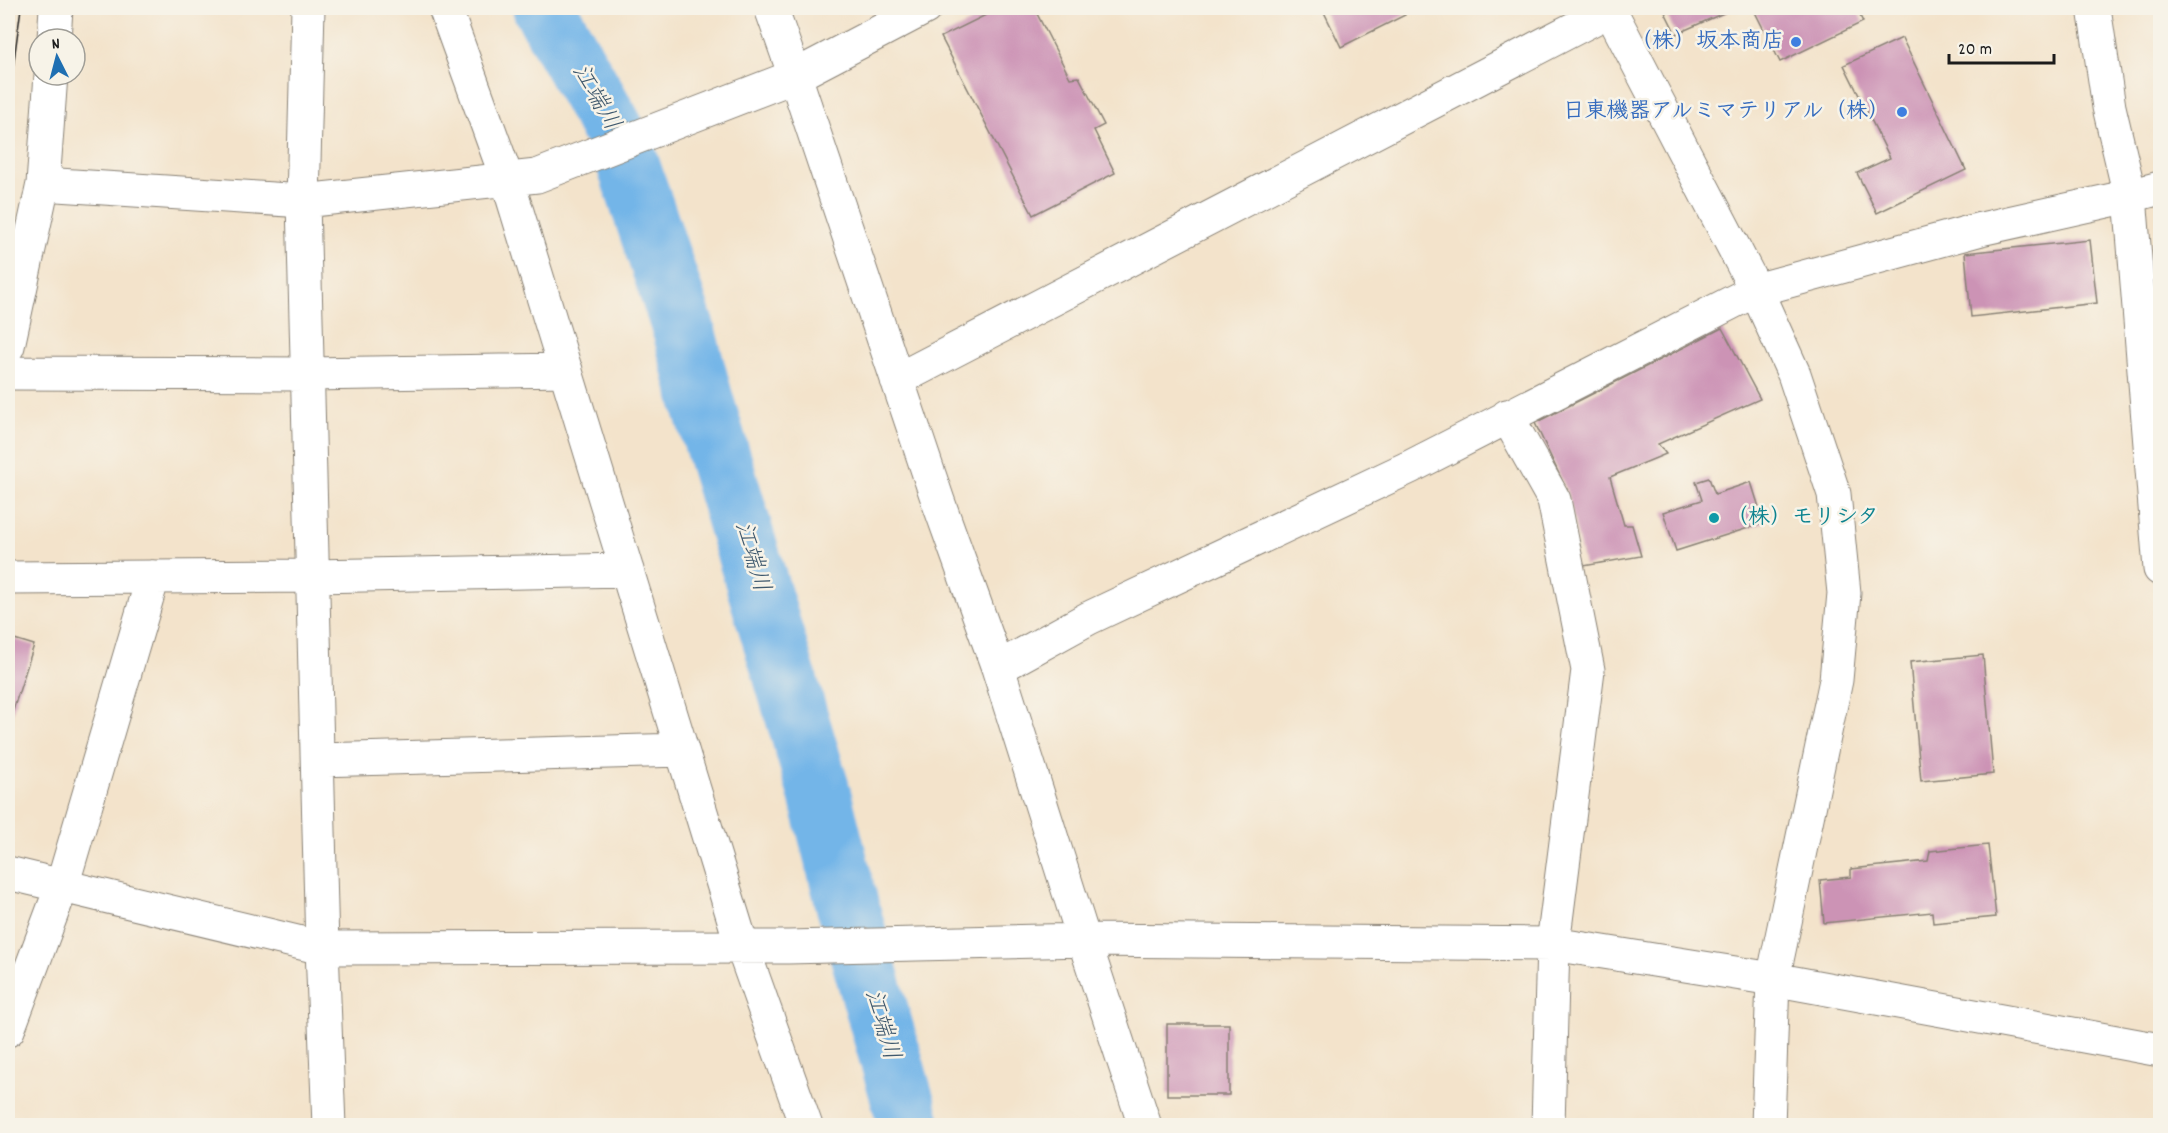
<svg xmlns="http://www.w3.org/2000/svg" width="2168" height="1133" viewBox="0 0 2168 1133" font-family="Dekko,'Klee One',sans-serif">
<rect width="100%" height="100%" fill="#f7f3e8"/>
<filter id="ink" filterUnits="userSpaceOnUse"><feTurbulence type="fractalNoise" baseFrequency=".0167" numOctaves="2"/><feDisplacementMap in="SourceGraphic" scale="12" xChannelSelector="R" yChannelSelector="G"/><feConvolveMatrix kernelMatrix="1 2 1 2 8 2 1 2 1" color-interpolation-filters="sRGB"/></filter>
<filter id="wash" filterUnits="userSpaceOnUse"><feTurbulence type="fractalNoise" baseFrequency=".008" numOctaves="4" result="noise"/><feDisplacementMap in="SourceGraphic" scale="24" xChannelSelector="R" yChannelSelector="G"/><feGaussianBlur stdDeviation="1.35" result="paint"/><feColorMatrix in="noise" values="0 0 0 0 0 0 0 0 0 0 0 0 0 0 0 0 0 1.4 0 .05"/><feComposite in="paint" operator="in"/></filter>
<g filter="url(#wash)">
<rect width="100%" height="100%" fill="#f3e3cb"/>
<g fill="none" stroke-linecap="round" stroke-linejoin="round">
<path stroke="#73b5e8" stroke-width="63" d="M544,8L622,146L684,331L701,396L818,788L848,908L910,1126"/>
</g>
<g id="blocks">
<path fill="#cc93b5" d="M1000,8H1034L1070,78L1079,77L1104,125L1094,130L1115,173L1033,215L941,37Z
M1322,8H1401L1405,15L1341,47Z
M1663,8H1735L1676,34Z
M1753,8H1856L1863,22L1780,62Z
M1902,38L1966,170L1877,213L1857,173L1890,158L1844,65Z
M2090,240L2097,303L1971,317L1965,253Z
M1722,328L1760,399L1658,444L1666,454L1610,477L1624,525H1632L1641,556L1584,566L1568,493L1535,423Z
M1709,478L1715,494L1751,482L1764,523L1676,551L1663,512L1702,500L1696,482Z
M8,637L34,645L8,726Z
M1983,655L1993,774L1921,781L1910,662Z
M1988,845L1996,917L1933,923L1932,912L1824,923L1820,880L1851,877V869L1928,861L1930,851Z
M1167,1024H1229V1095H1167Z"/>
</g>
</g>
<g filter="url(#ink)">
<use href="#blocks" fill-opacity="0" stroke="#888074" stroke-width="1.5"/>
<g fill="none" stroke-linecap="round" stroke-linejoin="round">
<g stroke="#888074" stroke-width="35">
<path id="minor" d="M308,8L303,201L322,948L329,1126
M445,8L507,179L742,946L806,1126
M771,8L795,76L925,8
M1609,8L1756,290L1794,374L1834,494L1844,593L1836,680L1773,979L1768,1126
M2094,8L2109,107L2130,196L2160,569
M54,39L56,8
M43,184L303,201L537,176L795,76L938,501L998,668L1084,940L1145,1126
M8,346L43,184L51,75
M8,373L308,374L566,370
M897,380L1614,8
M1507,416L1554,500L1588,670L1553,944L1548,1126
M8,578L313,576L627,570
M998,668L1089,618L1410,467L1756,290L1981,229L2130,196L2160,188
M318,760L682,750
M8,873L322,948L788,947L1084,940L1553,944L1773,979L2160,1050
M8,1030L62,886L153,577"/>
</g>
<use href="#minor" stroke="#fff" stroke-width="33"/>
<path stroke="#1c1c1c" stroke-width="1.5" d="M8,105L21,8"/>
</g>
</g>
<g fill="#3f7fe0" stroke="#f7f3e8" stroke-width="2">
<circle cx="1796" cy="42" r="6"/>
<circle cx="1902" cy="112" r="6"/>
</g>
<circle fill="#0f9aa8" stroke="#f7f3e8" stroke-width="2" cx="1714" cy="518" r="6"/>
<g text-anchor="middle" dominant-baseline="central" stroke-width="5" stroke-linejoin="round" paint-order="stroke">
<g font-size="22" font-weight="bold" fill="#366cbe" stroke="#f7f3e8" text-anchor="end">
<text x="1784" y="42">（株）坂本商店</text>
<text x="1890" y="112">日東機器アルミマテリアル（株）</text>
</g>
<g font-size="22" font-weight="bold" fill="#0d838f" stroke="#f7f3e8" text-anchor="start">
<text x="1726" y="518">（株）モリシタ</text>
</g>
<g font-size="24" font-style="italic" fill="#3f596e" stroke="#f7f3e8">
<text transform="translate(595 98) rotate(60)">江端川</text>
<text transform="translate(751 557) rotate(74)">江端川</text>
<text transform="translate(881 1025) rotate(74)">江端川</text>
</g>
</g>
<rect width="2168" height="1133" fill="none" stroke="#f7f3e8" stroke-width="30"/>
<g transform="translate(57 57) rotate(354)"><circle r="28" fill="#f7f3e8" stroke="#9f9d96" stroke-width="1.5"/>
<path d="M0-4.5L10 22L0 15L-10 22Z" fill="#1f6fb2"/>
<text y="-9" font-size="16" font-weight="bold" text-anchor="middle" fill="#1c1c1c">N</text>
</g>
<path d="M1949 54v9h105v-9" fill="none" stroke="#1c1c1c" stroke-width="3"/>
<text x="1958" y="54" font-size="18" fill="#1c1c1c" stroke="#f7f3e8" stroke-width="4.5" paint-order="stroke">20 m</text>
</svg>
